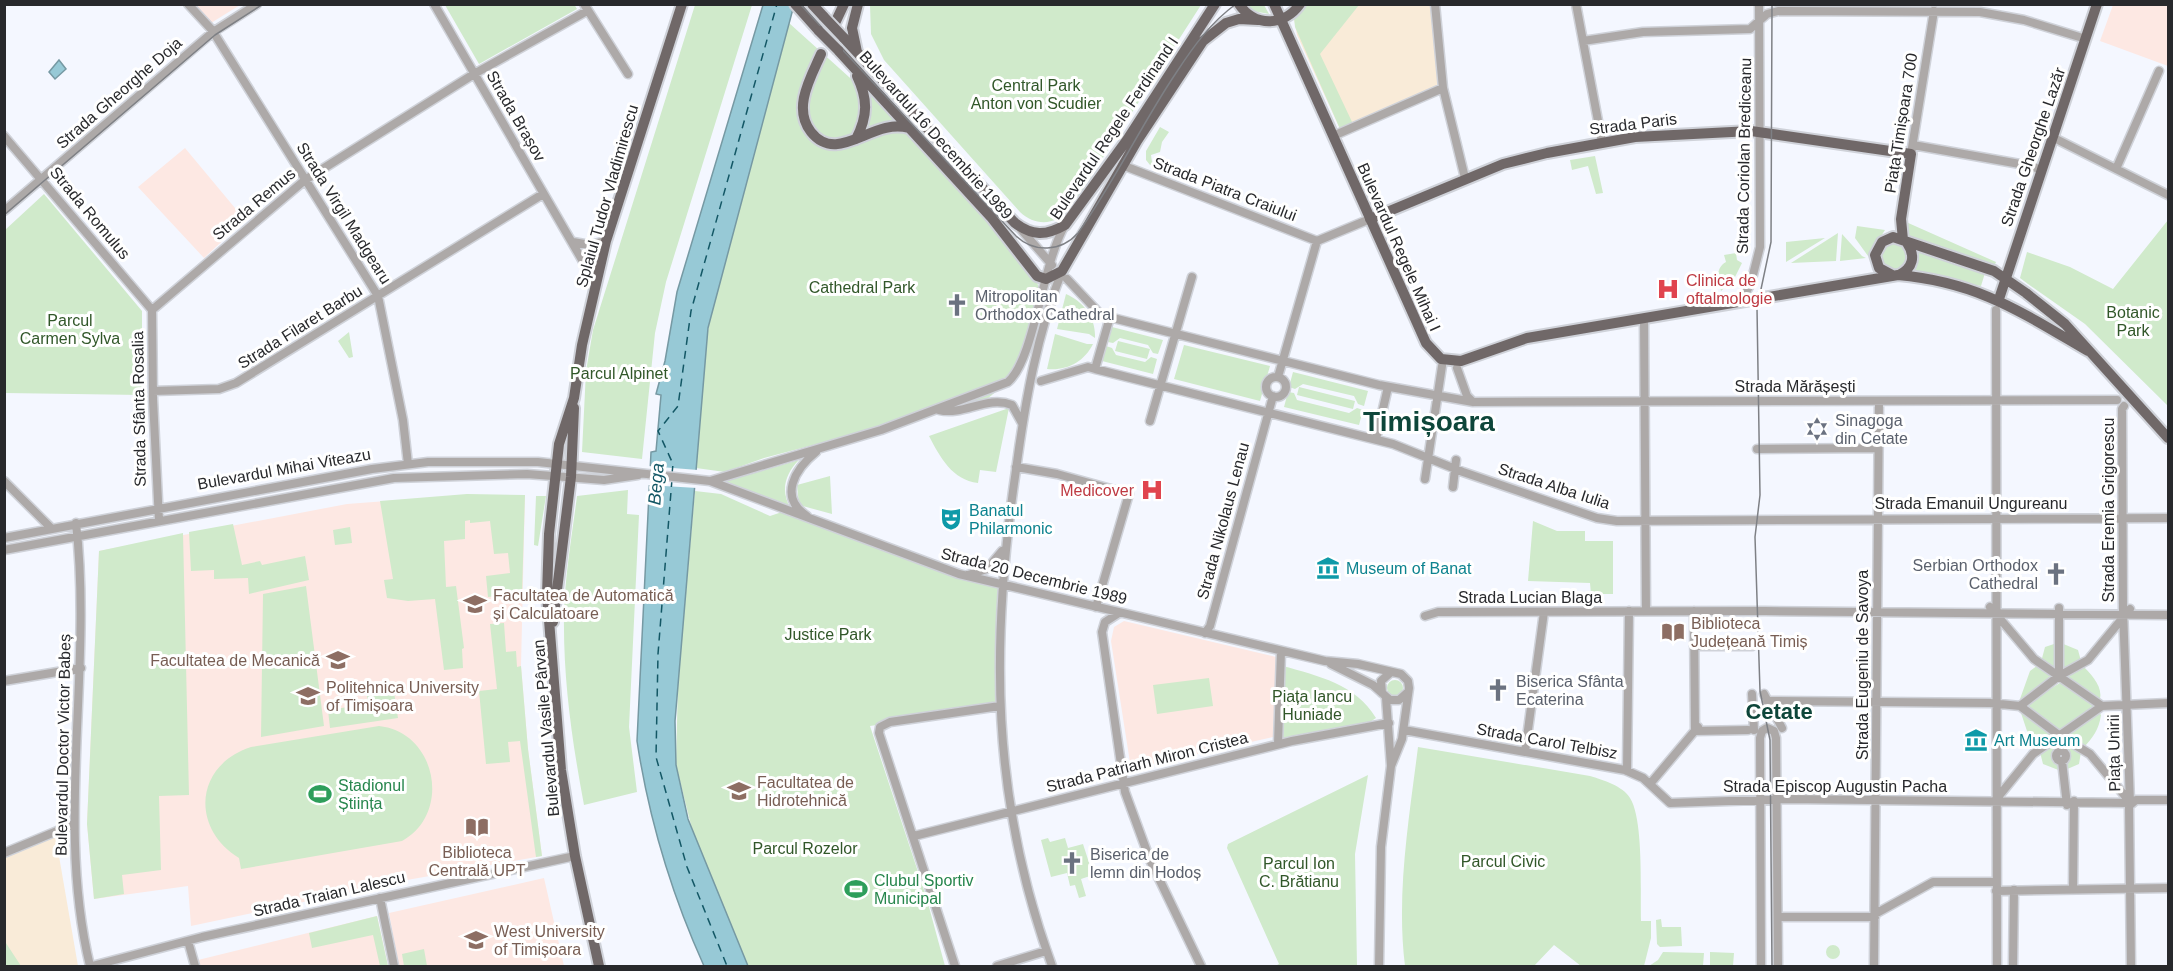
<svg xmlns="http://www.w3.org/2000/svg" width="2173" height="971" viewBox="0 0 2173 971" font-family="Arial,sans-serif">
<rect width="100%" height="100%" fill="#f4f7ff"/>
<path fill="#fde8e3" d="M192,5H240L211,23Z
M2113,5H2168V66L2100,41Z
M185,148L245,220L204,258L138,187Z
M466,495H525L521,666L528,749L542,856L407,880L191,926L188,886L94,899L87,824L99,551L347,504Z
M1124,621L1276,657L1273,737L1131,769L1111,641L1114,627Z
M544,878L564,966H399L389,913Z
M377,916L388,966H200L198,960Z"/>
<path fill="#f9ebd8" d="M1300,5H1433L1440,85L1341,131L1297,35L1294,18Z
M55,833L78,966H5L4,857Z"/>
<path fill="#d0eacb" d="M574,4L577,9L479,64L445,5Z
M695,5H752L666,282L655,333L642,459L582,452L586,371L593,330Z
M870,5H1201L1070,209C1056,225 1036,227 1020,212L884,60L871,34Z
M1246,5H1264L1269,14L1253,11Z
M1300,5H1359L1320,54L1353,124L1340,129L1295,27L1294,18Z
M789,23L869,95L873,94L961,188L1037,281L1040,295L1014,377L987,399L764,458L725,472L696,468L704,357L711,312Z
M1160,127L1169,132L1162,142L1160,152L1151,155L1152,162L1162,160L1181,171L1180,175L1150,165L1146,160V151Z
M1595,156L1603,193L1596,194L1588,166L1572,170L1570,160Z
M44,194L142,311V395L5,393V230Z
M2168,220V406L2085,324L2028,284L2020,278L2027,252L2070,267L2113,289Z
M1906,222L1996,262L1994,267L1906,238Z
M1857,226L1885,230L1868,256L1855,238Z
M1838,233L1836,261L1791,263Z
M1842,234L1862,256L1866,258L1840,261Z
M1825,238L1786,262V242Z
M1895,241L1907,249L1908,263L1896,272L1882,266C1880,250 1881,248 1895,241Z
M1915,251L1985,273L1981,286L1910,272Z
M1736,253L1737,260L1742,263L1734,279L1721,291C1719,281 1714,269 1726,262L1724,255Z
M1066,294C1084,302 1096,318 1095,338L1089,334L1057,329Z
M1112,327L1163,340L1158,354L1153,353L1148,345L1120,338L1113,343L1108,342Z
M349,332L353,357L349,358L338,341Z
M1055,334L1087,344H1093C1084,362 1067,371 1047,369Z
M1118,341L1150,349L1147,359L1115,351Z
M1184,345L1270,366L1260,401L1174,379Z
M1106,346L1112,348L1116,355L1145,362L1151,357L1157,359L1153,374L1102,361Z
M1293,372L1368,391L1364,406L1358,404L1354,396L1303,384L1295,389L1289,387Z
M1299,387L1355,401L1353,409L1297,395Z
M1288,392L1294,393L1297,400L1349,413L1357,408L1363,410L1359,425L1284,407Z
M1009,408L996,472L980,470L978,483C952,480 940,457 929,436Z
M799,460C785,474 780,491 791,509L723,482Z
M830,476L832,514L799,505L797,485Z
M628,490L627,514L639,515L629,727L637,792L584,805C572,741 563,679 564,614C565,575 572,535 577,496Z
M695,491L721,494L770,516L785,511L999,584L996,612L997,705L1000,706L870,726L926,896L945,966H748L693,833L676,765L678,681Z
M467,494L525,495L522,594L488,597L486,576L510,573L508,553L494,554L490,521L470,523V520L465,521V539L444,541L446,587L456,586L464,648L462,649L463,668L444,670L435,599L408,601L387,598L384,580L393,579L380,501Z
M536,496H546L538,546L534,545Z
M1533,521L1557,531H1585V541H1613V594H1591L1590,583L1528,581Z
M233,524L242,565L260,561L262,565L305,556L309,580L249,594L248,578L214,579V570L191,571L189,532Z
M350,527L352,543L335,545L333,530Z
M183,533L189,795L159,796L161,870L122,875L124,894L94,899L87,824L99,551Z
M306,586L324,726L261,737L263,594Z
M504,623L506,652L516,651L517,667L521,666L528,749L542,856L536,857L520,741L508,742L510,762L486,764L479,691L497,689L490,624Z
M2057,643L2056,671L2041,662L2045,647Z
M2061,643L2078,650L2081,661L2063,671Z
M2038,665L2054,675L2023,701L2020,699L2030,671Z
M2082,665C2091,674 2105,688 2099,702L2066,677Z
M1283,666C1318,676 1356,684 1376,718L1370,722L1281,740Z
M1209,678L1213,706L1157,714L1153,685Z
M1387 688a8 8 0 1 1 16 0a8 8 0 1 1-16 0Z
M2063,681L2098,706L2059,731L2023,706Z
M394,692L398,718L330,728L328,710L368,704L367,696Z
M2098,711L2101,715C2099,729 2093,738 2083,748L2066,735Z
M2024,712L2055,734L2038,748L2030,740L2021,713Z
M379,726C437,732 452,814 402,841L241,869L239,858C190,828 195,765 251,747Z
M2056,741L2059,749L2054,756L2060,763L2061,771L2043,764L2040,752Z
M2064,741L2081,752L2079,764L2065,770L2068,756L2062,749Z
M1418,747L1590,776C1603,780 1623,786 1630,798C1644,820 1640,892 1641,921H1651V938L1644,966H1581L1554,945L1534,966H1405C1396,894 1409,819 1418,747Z
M1368,775L1355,854L1357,966H1275L1279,964L1227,848L1228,844Z
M1048,838L1050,842L1065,838L1068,848L1083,844L1093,875L1081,879L1086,896L1079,898L1075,885L1070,886L1067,873L1051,877L1041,840Z
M377,916L388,966H380L373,935L312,948L309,933Z
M1661,919L1662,927H1681L1682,946L1660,947L1657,944L1656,920Z
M4,940L21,966H5Z
M1826 952a7 7 0 1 1 14 0a7 7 0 1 1-14 0Z
M424,949L427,966H404L402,954Z
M1663,952L1704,953L1703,966H1649L1658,960Z
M1710,952L1734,953L1733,966H1710Z"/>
<path fill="#97c9d6" stroke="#7699a3" stroke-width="1.5" d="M763,5H794L708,328L675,721L676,765L688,819L748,966H704C671,893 649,820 637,741L651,452L656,451L661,395L656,394L665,361L677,292Z
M59,60L66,69L55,79L49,72Z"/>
<path fill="#f4f7ff" d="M648,466L698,470L697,488L647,485Z"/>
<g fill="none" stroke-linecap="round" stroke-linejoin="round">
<path stroke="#135765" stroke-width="1.5" stroke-dasharray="8 6" stroke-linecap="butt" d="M672,474L673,464L658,431L678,406L691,311L777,4
M672,479L658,654L656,757L687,867L727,966"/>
<g stroke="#cfd2d9" stroke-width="11">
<path id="minor" d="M188,4L212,30L378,296L403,420L408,464
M434,4L596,284
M584,4L628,74
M1435,4L1443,88L1465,178
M1576,4L1602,142
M1583,41L1643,32L1750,29L1767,14L1778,11L1980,12L2024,20L2086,39
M4,136L152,310
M1333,136L1443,88
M2054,138L2168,195
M1913,145L2031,166L2041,170
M1911,154L1934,11
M1122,165L1317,241
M2116,169L2159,71
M4,211L213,32L257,4
M1019,227L1052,265
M1317,241L1370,219
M573,242L590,245L606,241
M1067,279L1101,315L1379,385L1473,402L2117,400
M1740,303L1751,283L1760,247L1759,4
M152,310L305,180L474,74L587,11
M152,310L153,399L159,521
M1996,310L1997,966
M1644,318L1646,611
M1457,368L1467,396L1473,402
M1095,369L1110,317
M1278,377L1317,241
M1266 387a10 10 0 1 1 20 0a10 10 0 1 1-20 0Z
M1041,381L1088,367L1095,369L1393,444L1463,472L1597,518L1617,521L2168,518
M153,391L219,389L236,383L543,194
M2124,406L2122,409L2123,609L2130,803
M939,410C964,416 987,395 1012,405L1022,423
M1150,421L1192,277
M1376,439L1388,387
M1757,449L1878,448
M1016,467L1057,474L1129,494L1096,607
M1425,479L1442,366
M4,481L51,528
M710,481L881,430L1008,382C1035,358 1042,264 1065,225
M1453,487L1456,460
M807,516C778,497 795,469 816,452
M76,523C93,671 55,822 90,966
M4,538L372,469L428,462H538L710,481L959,574L1325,661L1358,664L1401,674L1408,681L1409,688L1402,739L1391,766
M4,550L394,478L527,474L604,480L638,475
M968,575L987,569L1002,551
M1990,607L2034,659L2102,706L2033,754L1994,802
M2059,608V676
M2130,609L2088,660L2059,676L2020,706L2060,736L2090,754L2130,802
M1694,611L1695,731L1748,730
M1119,613L1105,622L1102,632L1125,792L1150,860L1201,966
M1425,616L1438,612L1765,611L2168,615
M1205,633L1210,626L1273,396
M1694,646H1752
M1331,664L1373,685L1390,700H1399L1408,692
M4,681L81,668
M1382,693L1381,681L1390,673
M1752,694L1754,730
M1764,694L1782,728
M1767,701L1990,703L2020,706
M2102,706L2168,703
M1404,730L1625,770L1643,778L1670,803L1787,799L2130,803
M1278,744L1281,651
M2056 756a5 5 0 1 1 10 0a5 5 0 1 1-10 0Z
M1525,752L1544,612
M2062,761L2067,805
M1627,771L1629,611
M1650,784L1698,727
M914,836L1292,741L1389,723
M4,853L74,824
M2073,889L2074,801
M1996,891L2168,888
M380,898L394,966
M1875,914L1933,882H1996
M1782,917H1875
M188,941L195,966
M92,966L202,937L575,856
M955,966L879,733L880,727L890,722L1000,706
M997,966L1046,951
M1052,966C991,799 990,644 1016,470C1025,402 1037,334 1062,271
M1379,966L1381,847L1391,766L1386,698
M1761,966L1760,738L1762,731L1767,728L1774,731L1776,738L1778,966
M1874,966L1879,401
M2013,966L2014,890
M2131,966L2129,806L2136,800H2168"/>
</g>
<g stroke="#cfd2d9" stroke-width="14">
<path id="major" d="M795,4L819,31
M812,4L824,17
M1239,4C1254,27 1284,27 1300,4
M1274,4L1426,343L1441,359L1461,361L1527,338L1898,275C1978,282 2021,312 2088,351
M836,21L844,4
M843,37L1015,223C1032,236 1046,236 1065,225L1127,140L1215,4
M838,50L991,217L1037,276L1046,279L1062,271L1137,141L1203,41L1226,23L1239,19L1258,20
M857,52L852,28L858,4
M821,54C811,77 792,108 811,132C838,166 873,117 909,128
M856,139C868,116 868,99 857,76
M1370,219L1503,164L1547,153L1635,137L1751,131L1911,154L1901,219L1903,240
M1892,275L1879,268L1875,255L1882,242L1893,237L1994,271L2026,293L2065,324L2168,438
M1899,275C1913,268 1916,256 1907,243
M1999,299L2097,4
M553,622L571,477L574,408
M599,966L575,856L561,770L547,595L549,534L559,444L574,398L582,345L606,241L682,4"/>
</g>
<use href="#minor" stroke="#ada9a8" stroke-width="8"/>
<use href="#major" stroke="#706868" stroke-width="10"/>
<path stroke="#7e8085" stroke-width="1.5" d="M800,4L1016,236C1034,253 1061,252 1078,233C1114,183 1141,125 1176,73C1193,47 1210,23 1236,4
M1772,4L1771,242L1757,308L1760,495L1755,537L1760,691L1770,740L1772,966
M4,215L215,35L263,4"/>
<g stroke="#cfd2d9" stroke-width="14" stroke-linecap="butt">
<path id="major-bridge" d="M824,17L843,37
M819,31L838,50"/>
</g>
<use href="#major-bridge" stroke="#706868" stroke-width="10"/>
</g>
<defs>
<g id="hospital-bare" transform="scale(1.8)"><path d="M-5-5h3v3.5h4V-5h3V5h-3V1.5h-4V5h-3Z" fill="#e0444e" stroke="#fff" stroke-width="2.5" paint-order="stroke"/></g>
<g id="church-bare" transform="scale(1.8)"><path d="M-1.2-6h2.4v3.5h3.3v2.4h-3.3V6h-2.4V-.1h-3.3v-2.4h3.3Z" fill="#6b7280" stroke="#fff" stroke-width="2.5" paint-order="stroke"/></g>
<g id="synagogue-bare" transform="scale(1.8)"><path d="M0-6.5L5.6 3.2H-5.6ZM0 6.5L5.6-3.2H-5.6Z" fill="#6b7280" stroke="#fff" stroke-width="2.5" paint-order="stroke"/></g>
<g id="theatre-bare" transform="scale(1.8)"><path d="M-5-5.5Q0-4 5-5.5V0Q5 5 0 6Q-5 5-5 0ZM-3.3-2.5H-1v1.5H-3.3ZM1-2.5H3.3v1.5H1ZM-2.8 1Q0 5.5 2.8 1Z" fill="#0f9aa8" stroke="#fff" stroke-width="2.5" paint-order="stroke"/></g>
<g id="museum-bare" transform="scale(1.8)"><path d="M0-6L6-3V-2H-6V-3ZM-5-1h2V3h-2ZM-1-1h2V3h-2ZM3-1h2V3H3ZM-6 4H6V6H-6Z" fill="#0f9aa8" stroke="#fff" stroke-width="2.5" paint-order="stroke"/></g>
<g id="university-bare" transform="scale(1.8)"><path d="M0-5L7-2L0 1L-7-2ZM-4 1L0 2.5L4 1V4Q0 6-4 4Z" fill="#8d6e63" stroke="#fff" stroke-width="2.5" paint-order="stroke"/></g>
<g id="library-bare" transform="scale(1.8)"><path d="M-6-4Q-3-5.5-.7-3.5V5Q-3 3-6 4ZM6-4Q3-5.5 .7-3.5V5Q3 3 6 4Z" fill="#8d6e63" stroke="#fff" stroke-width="2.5" paint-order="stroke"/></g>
<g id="stadium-bare" transform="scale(1.8)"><path d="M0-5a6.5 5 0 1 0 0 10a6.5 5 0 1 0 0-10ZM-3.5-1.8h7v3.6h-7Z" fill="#2e9e5b" stroke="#fff" stroke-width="2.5" paint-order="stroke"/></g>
</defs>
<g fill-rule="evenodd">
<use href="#hospital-bare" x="1668" y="289"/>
<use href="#church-bare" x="957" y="305"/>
<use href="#synagogue-bare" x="1817" y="429"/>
<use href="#hospital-bare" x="1152" y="490"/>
<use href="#theatre-bare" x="951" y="519"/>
<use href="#museum-bare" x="1328" y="568"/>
<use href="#church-bare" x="2056" y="574"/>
<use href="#university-bare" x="475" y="604"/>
<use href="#library-bare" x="1673" y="632"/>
<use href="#university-bare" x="338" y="660"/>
<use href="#church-bare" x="1498" y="690"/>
<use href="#university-bare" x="308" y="696"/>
<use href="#museum-bare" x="1976" y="740"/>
<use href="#university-bare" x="739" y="791"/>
<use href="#stadium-bare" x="320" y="794"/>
<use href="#library-bare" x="477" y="827"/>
<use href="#church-bare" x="1072" y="863"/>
<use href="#stadium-bare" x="856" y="889"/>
<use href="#university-bare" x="476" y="940"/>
</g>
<g text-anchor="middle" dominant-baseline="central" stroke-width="6" stroke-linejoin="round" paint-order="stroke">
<g font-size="16" fill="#315729" stroke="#fff">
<text x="1036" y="85">Central Park<tspan x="1036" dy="18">Anton von Scudier</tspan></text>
<text x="862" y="287">Cathedral Park</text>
<text x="2133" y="312">Botanic<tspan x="2133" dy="18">Park</tspan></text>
<text x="70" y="320">Parcul<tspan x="70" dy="18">Carmen Sylva</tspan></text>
<text x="619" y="373">Parcul Alpinet</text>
<text x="828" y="634">Justice Park</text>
<text x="1312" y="696">Piața Iancu<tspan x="1312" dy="18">Huniade</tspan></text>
<text x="805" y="848">Parcul Rozelor</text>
<text x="1503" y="861">Parcul Civic</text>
<text x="1299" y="863">Parcul Ion<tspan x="1299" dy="18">C. Brătianu</tspan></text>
</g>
<g font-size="16" fill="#28292c" stroke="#fff">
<text transform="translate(119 93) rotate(-41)">Strada Gheorghe Doja</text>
<text transform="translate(516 116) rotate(60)">Strada Brașov</text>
<text transform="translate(1901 123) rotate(-81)">Piața Timișoara 700</text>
<text transform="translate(1633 124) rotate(-7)">Strada Paris</text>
<text transform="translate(1114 128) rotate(-56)">Bulevardul Regele Ferdinand I</text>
<text transform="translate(936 135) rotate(48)">Bulevardul 16 Decembrie 1989</text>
<text transform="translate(2033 147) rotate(-71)">Strada Gheorghe Lazăr</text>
<text transform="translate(1744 156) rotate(-89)">Strada Coriolan Brediceanu</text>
<text transform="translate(1225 189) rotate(21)">Strada Piatra Craiului</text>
<text transform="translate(607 196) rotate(-74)">Splaiul Tudor Vladimirescu</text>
<text transform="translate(254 204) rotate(-40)">Strada Remus</text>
<text transform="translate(90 213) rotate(50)">Strada Romulus</text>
<text transform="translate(344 213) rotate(58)">Strada Virgil Madgearu</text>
<text transform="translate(1399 247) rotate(66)">Bulevardul Regele Mihai I</text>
<text transform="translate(300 327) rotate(-32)">Strada Filaret Barbu</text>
<text x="1795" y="386">Strada Mărășești</text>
<text transform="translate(139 409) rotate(-91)">Strada Sfânta Rosalia</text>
<text transform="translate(284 469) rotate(-10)">Bulevardul Mihai Viteazu</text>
<text transform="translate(1554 486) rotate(18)">Strada Alba Iulia</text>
<text x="1971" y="503">Strada Emanuil Ungureanu</text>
<text transform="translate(2108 510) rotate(-90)">Strada Eremia Grigorescu</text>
<text transform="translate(1223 521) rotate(-75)">Strada Nikolaus Lenau</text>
<text transform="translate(1034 576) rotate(14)">Strada 20 Decembrie 1989</text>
<text x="1530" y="597">Strada Lucian Blaga</text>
<text transform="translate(1862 665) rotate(-90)">Strada Eugeniu de Savoya</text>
<text transform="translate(546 728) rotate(-95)">Bulevardul Vasile Pârvan</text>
<text transform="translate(1547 741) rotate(10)">Strada Carol Telbisz</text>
<text transform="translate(63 745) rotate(-89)">Bulevardul Doctor Victor Babeș</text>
<text transform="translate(2114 753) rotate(-91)">Piața Unirii</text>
<text transform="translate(1147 762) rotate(-14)">Strada Patriarh Miron Cristea</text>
<text x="1835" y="786">Strada Episcop Augustin Pacha</text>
<text transform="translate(329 894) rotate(-13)">Strada Traian Lalescu</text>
</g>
<g font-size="16" fill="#be3a42" stroke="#fff" text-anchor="start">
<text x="1686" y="280">Clinica de<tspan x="1686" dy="18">oftalmologie</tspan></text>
<text x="1134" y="490" text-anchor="end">Medicover</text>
</g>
<g font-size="16" fill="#5b616d" stroke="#fff" text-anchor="start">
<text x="975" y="296">Mitropolitan<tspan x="975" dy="18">Orthodox Cathedral</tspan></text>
<text x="1835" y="420">Sinagoga<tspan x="1835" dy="18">din Cetate</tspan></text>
<text x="2038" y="565" text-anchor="end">Serbian Orthodox<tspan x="2038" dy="18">Cathedral</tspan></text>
<text x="1516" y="681">Biserica Sfânta<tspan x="1516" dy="18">Ecaterina</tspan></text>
<text x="1090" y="854">Biserica de<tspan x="1090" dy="18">lemn din Hodoș</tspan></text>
</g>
<g font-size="16" fill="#0d838f" stroke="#fff" text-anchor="start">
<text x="969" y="510">Banatul<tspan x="969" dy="18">Philarmonic</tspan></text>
<text x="1346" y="568">Museum of Banat</text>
<text x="1994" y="740">Art Museum</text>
</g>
<g font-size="16" fill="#785e54" stroke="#fff" text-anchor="start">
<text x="493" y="595">Facultatea de Automatică<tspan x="493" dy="18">și Calculatoare</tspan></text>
<text x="1691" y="623">Biblioteca<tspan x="1691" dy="18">Județeană Timiș</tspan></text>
<text x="320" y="660" text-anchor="end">Facultatea de Mecanică</text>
<text x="326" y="687">Politehnica University<tspan x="326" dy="18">of Timișoara</tspan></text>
<text x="757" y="782">Facultatea de<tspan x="757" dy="18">Hidrotehnică</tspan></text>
<text x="477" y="852" text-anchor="middle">Biblioteca<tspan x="477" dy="18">Centrală UPT</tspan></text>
<text x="494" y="931">West University<tspan x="494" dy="18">of Timișoara</tspan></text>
</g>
<g font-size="16" fill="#27864d" stroke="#fff" text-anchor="start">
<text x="338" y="785">Stadionul<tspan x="338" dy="18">Știința</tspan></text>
<text x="874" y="880">Clubul Sportiv<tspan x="874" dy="18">Municipal</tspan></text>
</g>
<g font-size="18" font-style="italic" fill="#135765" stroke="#fff">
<text transform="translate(656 484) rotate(-85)">Bega</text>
</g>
<g font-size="22" font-weight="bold" fill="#0e463a" stroke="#fff">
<text x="1779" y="711">Cetate</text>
</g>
<g font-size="28" font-weight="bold" fill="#0e463a" stroke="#fff">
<text x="1429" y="421">Timișoara</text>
</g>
</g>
<rect width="2173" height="971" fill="none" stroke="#28292c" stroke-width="12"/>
</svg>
